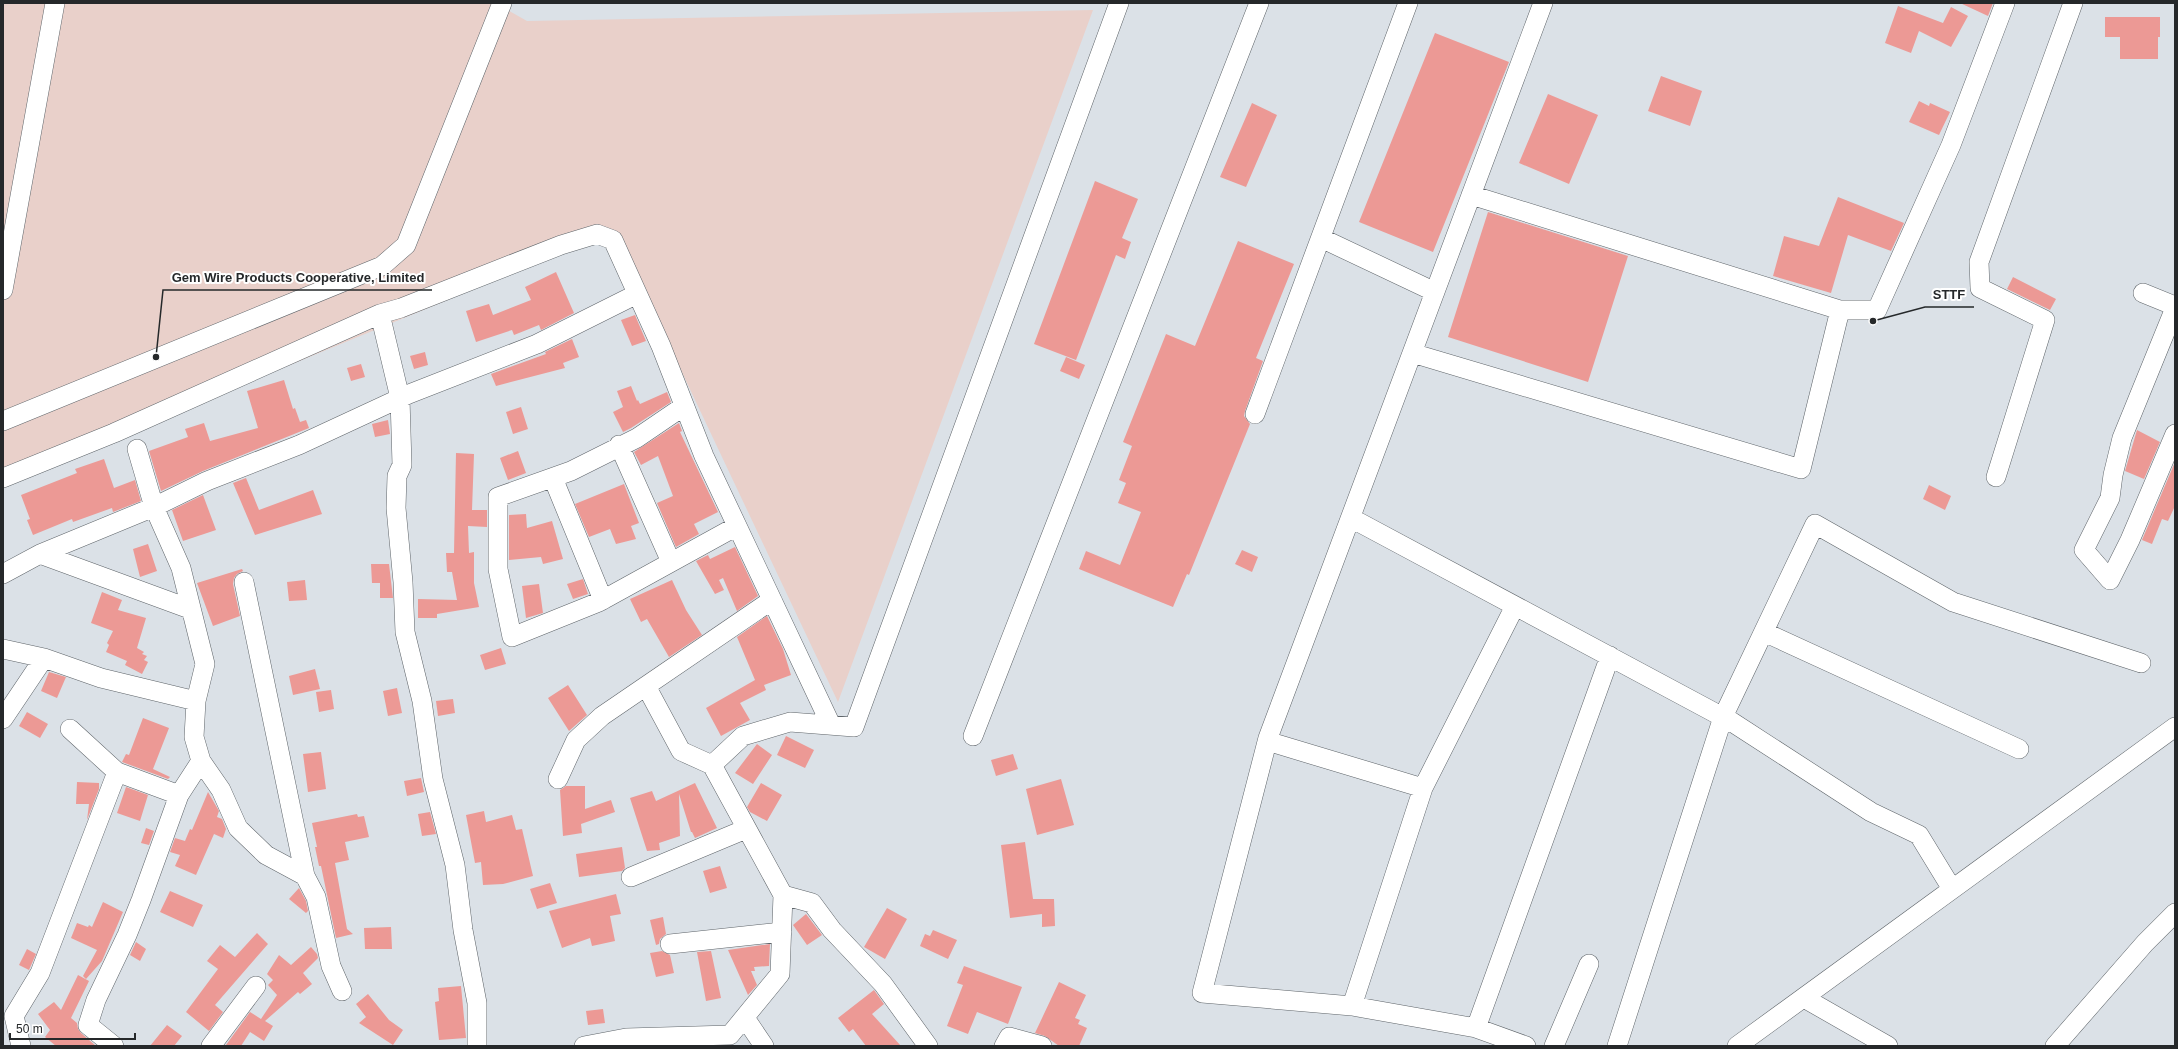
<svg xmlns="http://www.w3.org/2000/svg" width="2178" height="1049" viewBox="0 0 2178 1049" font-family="Helvetica,sans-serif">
<rect width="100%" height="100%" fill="#dbe1e7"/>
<path fill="#e9d0ca" d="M4,3H495L527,21L1093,10L838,702L615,231L3,483Z"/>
<path fill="#ec9995" d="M1960,3H1993L1988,16Z
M1898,6L1943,23L1951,7L1968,16L1951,47L1919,31L1911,53L1885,43Z
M2105,17H2160V37H2158V59H2120V37H2105Z
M1435,33L1509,62L1433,252L1359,222Z
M1661,76L1702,91L1690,126L1648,111Z
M1548,94L1598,115L1569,184L1519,163Z
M1919,101L1929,106L1930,103L1950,112L1939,135L1909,122Z
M1252,103L1277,115L1246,187L1220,177Z
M1095,181L1138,199L1122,238L1131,242L1125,259L1116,255L1076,360L1034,344Z
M1838,197L1904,223L1891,251L1848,235L1831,293L1773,276L1784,236L1819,246Z
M1488,212L1628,256L1588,382L1448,337Z
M1238,241L1294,264L1256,358L1263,361L1245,411L1244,416L1250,424L1189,575L1187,574L1173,607L1079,569L1086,551L1120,565L1141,512L1118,503L1126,483L1119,480L1132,446L1123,442L1166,334L1195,346Z
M556,272L574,313L541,330L539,325L514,335L512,330L476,342L466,311L489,304L493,315L531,300L525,287Z
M2013,277L2056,299L2050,310L2007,289Z
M635,315L646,341L632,346L621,320Z
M572,339L579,357L563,363L565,368L496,386L491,374L546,354L545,352Z
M425,352L428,365L414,369L410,356Z
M1066,357L1085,365L1079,379L1060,371Z
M361,364L365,377L351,381L347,368Z
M284,380L293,409L295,408L300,422L306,420L309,428L203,471L161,491L149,451L188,437L185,429L204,423L210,441L258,428L247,391Z
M631,386L637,401L638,400L640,404L667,392L671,402L631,428L623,432L613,412L623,407L617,391Z
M521,407L528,429L513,434L506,412Z
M388,420L390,434L375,437L372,424Z
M679,423L682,431L680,432L718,512L694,524L699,534L676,547L657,503L673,496L658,456L641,465L634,452Z
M2137,430L2160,442L2144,479L2125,471Z
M518,451L526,473L508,480L500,458Z
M456,453L474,454L472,510H487V527L468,526L469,553L474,552V583L479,607L437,614V618H418V599L457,600L452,572H447L446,553H454Z
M104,459L114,488L135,480L141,501L113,512L112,508L73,522L72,519L33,535L27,520L30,519L21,495L77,473L75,469Z
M2175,462V506L2168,521L2162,519L2152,544L2142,540Z
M246,478L259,510L313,490L322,514L255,535L233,483Z
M624,484L639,523L631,526L636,539L616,544L610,529L589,537L575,504Z
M1929,485L1951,496L1945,510L1923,499Z
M203,495L216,530L183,541L172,510Z
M526,514L527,528L552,521L563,559L543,564L541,557L509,560V515Z
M148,544L157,571L140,577L133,549Z
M735,547L758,596L737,611L723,578L719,580L724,590L715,594L696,561L708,555L710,559Z
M1242,550L1258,557L1252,572L1235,564Z
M371,564H389L393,598H380V583H372Z
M242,569L243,571L237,574L234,578L233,584L240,616L213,626L197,583Z
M583,579L588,594L573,599L567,584Z
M305,580L307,600L289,601L287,582Z
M672,580L686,610L702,635L669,657L647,619L641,622L630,599Z
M539,584L543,613L526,618L522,586Z
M102,592L122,600L118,610L146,618L137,648L144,652L142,654L147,656L144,660L148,662L142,674L125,665L127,661L106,652L109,645L107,643L113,631L91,623Z
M767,616L783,649L791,675L764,685L766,690L740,703L750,720L721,736L706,708L755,680L737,637Z
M501,648L506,664L485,670L480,655Z
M315,669L320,689L293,695L289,676Z
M49,672L66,677L57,698L41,691Z
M568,685L587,715L569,731L548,698Z
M397,688L402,713L388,716L383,691Z
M331,690L334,709L319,712L316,692Z
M453,699L455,713L438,716L436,701Z
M27,712L48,724L40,738L19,726Z
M143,718L169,728L153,769L170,777L168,779L122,762L126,754L129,755Z
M786,736L814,750L805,768L777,755Z
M757,744L772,755L753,784L735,773Z
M321,752L326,789L308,792L303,754Z
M1013,754L1018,769L996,776L991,760Z
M421,778L424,792L407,796L404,781Z
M1061,779L1074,825L1037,835L1026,789Z
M77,782L99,783V789L87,820L89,804H76Z
M695,783L717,828L695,838L692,832H691L679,794L680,836L659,843L660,850L647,851L630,798L652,791L656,801Z
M761,783L782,795L767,821L750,812L747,807Z
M566,786H585V809L611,800L615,812L581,824L582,833L563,836L560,790Z
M126,787L148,795L140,821L117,813Z
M208,792L219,811L217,817L222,819L226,829L223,838L214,834L196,875L175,866L180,855L170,852L175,838L185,841L190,829L192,830Z
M484,811L486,822L512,815L516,830L522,829L533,876L503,884L483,885L481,862L475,863L466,815Z
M430,812L436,834L422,836L418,814Z
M357,814L358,817L364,816L369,837L345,842L349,860L335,863L347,929L353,934L336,938L321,866H319L315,847H317L312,823Z
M146,828L154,831L149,845L141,843Z
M1025,842L1033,899H1054L1055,926L1042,927V914L1010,918L1001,845Z
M622,847L625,868L622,871L579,877L576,854Z
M720,866L727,888L710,893L703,871Z
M550,883L557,903L537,909L530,889Z
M299,888L306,901L308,911L306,913L289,899Z
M170,891L203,905L193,927L160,912Z
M616,894L621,914L610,916L615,941L592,946L590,938L562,948L549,911Z
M103,902L123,912L102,961L86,979L83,976L97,950L71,938L77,923L88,927L89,925L92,927Z
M887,908L907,919L885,959L864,947Z
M806,914L822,935L807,945L793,925Z
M663,917L666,934L660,939L659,944L656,945L650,920Z
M391,927L392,949H365L364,928Z
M933,930L957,940L948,959L920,946L925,934L930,936Z
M257,933L268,944L215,1005L223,1012L209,1031L186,1012L218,969L207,961L220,945L235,957Z
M136,942L146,949L140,961L130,955Z
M770,944L769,966L754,967L755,971H751L757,985L748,995L728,950Z
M311,947L317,954L318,958L303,973L312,984L300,994L298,992L265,1021L273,1026L264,1041L250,1032L241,1046L226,1045L250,1012L261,1019L277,995L268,985L273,980L267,974L279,955L291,965Z
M27,949L36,954L29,970L19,965Z
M662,951L670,955L674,973L656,977L650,953Z
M711,951L721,998L706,1001L697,952Z
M964,966L1022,987L1008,1024L977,1012L968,1034L947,1026L963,985L957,983Z
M78,975L89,981L71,1018L77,1023L78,1029L81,1033L96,1046H56L45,1037L50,1030L38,1014L54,1002L61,1010Z
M1059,982L1086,995L1075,1018L1080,1020L1078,1024L1087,1028L1079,1046H1059L1045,1036L1035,1033Z
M461,986L466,1038L439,1040L435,1002L439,1001L438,988Z
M874,990L884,1004L872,1014L901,1046H866L853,1029L849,1032L838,1018Z
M368,994L389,1020L403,1030L393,1045L359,1023L366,1017L356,1004Z
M603,1009L605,1023L588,1025L586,1011Z
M167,1025L182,1036L174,1046H150Z"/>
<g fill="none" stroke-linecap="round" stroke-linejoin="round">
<g stroke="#5e6469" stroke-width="20">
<path id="minor" d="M1321,238L1435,292
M3,290L55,3
M2143,293L2175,306
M2175,308L2122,438L2113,475L2110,498L2084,550L2110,580L2130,540L2175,434
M1840,310H1877L1951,145L2005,3
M380,314L400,398L402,465L397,476L396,508L403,582L405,632L422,701L433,779L455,865L463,930L477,1003V1046
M1412,353L1801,469L1840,310L1471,195
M684,406L637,438L571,471L498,497V569L512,637L599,602L737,526
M1255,414L1408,3
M3,421L382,266L406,245L502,3
M619,445L671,562
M137,449L154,507L181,568L205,664L196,701L194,737L201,761L221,790L238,828L266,855L305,876L316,897L331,966L342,991
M1996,477L2045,320L1980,288L1979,262L2073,3
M3,478L114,433L380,314L401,308L561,245L597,234L613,240L661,346L704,456L831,725
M553,478L603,600
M1351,518L1732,722L1871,812L1919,835L1952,889
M40,554L190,609
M3,574L40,554L154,507L207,481L299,445L409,394L537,344L637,294
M244,582L305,876
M1764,632L2019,749
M3,649L44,658L101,678L196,701
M646,686L681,751L712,765
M3,719L44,658
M70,729L117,772L179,795
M973,736L1259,3
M1277,744L1423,788
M558,779L576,740L602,716L772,600
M631,877L746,829
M783,895L812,903L832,930L883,984L928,1046
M670,944L782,932
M1804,998L1888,1046
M1352,1006L1423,788L1515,606
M745,1018L764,1046
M1476,1028L1610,656
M21,1046L14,1016L40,973L117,772
M114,1046L88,1025L96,1000L127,935L141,900L179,795L201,761
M211,1046L256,986
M584,1046L626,1038L730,1035L780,974L783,895L712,765L743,736L790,722L854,727L1119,3
M1004,1046L1009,1037L1042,1046
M1526,1046L1476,1028L1352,1006L1202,993L1268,738L1543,3
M1554,1046L1589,964
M1617,1046L1723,717L1815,524L1953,602L2141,663
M1737,1046L2175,727
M2055,1046L2145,943L2175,913"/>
</g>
<use href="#minor" stroke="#fff" stroke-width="19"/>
</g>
<path fill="none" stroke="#25282a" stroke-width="1.5" d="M156 357L163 290H432M1873 321L1925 307H1974"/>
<g fill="#25282a" stroke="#fff" stroke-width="1.5">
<circle cx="156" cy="357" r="4"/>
<circle cx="1873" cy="321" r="4"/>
</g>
<g font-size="13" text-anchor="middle" font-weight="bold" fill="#25282a" stroke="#fff" stroke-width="4" stroke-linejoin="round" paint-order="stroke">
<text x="298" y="282">Gem Wire Products Cooperative, Limited</text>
<text x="1949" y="299">STTF</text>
</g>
<rect width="2178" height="1049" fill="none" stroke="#25282a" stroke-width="8"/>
<path d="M10 1033v6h125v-6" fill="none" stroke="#25282a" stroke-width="2"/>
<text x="16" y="1033" font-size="12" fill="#25282a" stroke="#ffffff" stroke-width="3" paint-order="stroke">50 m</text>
</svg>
